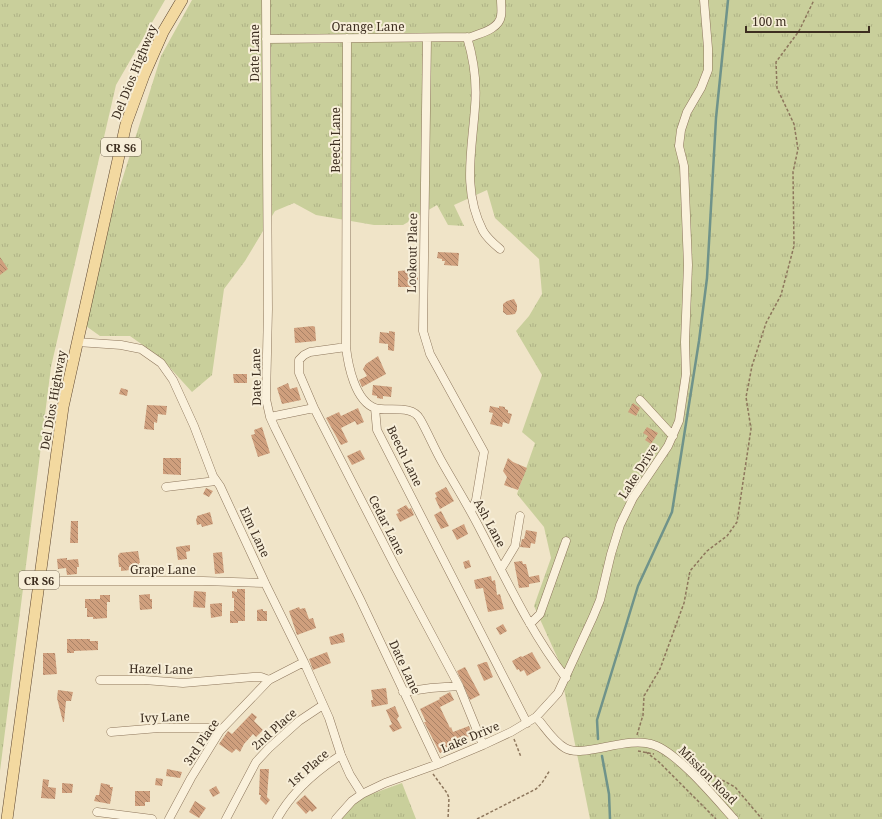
<svg xmlns="http://www.w3.org/2000/svg" width="882" height="819" viewBox="0 0 882 819" font-family="'Noto Serif',serif">
<defs>
<pattern id="grass-tufts" width="24" height="20" patternUnits="userSpaceOnUse"><rect width="24" height="20" fill="#c9cf9b"/><path d="M3 7l-1-3M5 7V3M7 7l1-3M15 17l-1-3M17 17v-4M19 17l1-3" fill="none" stroke="#aeb285"/></pattern>
<pattern id="building-back-hatch" width="6" height="6" patternUnits="userSpaceOnUse"><rect width="6" height="6" fill="#cf9f7d"/><path d="M-1 5l2 2M0 0l6 6M5-1l2 2" fill="none" stroke="#a98266"/></pattern>
</defs>
<rect width="100%" height="100%" fill="#f0e4c8"/>
<path fill="url(#grass-tufts)" d="M0,0H165L116,85L51,367L0,771Z
M192,0H882V819H590L558,659L534,606L551,558L544,527L517,494L535,443L522,432L542,375L516,331L529,316L542,294L539,259L495,218L487,190L454,205L464,226L448,225L437,205L403,225H374L316,215L294,203L275,211L245,261L224,289L212,375L192,392L161,358L130,336H100L86,326L113,209L161,56Z
M402,783L416,819H336L352,801Z"/>
<g fill="none" stroke-linecap="round" stroke-linejoin="round">
<path stroke="#6f938a" stroke-width="2.5" d="M598,739L597,720L638,586L672,512L699,341L707,278L716,118L728,0
M602,756L609,794L610,819"/>
</g>
<path fill="url(#building-back-hatch)" d="M438,252L459,253L458,266L444,265L445,261H442V259L437,258Z
M0,257L8,269L0,275Z
M411,270H418V281H414L417,287H398V271Z
M514,299L517,305V310L515,314L507,315L503,312V304L507,301Z
M313,326L315,327L316,341L295,343L294,328Z
M389,331L395,332L394,351L388,350V344L379,343L380,332L389,333Z
M378,356L386,374L362,387L359,380L367,376L363,369L366,364Z
M233,374H247V383H234Z
M288,383L290,389L297,387L301,400L282,404L277,388Z
M373,385L392,387L391,397L383,396V399L377,398V396L372,395Z
M121,388L128,390L127,396L119,394Z
M633,403L640,408L636,416L628,412Z
M147,405L167,406L166,415L158,414L157,423L154,422V430L144,429Z
M490,406L499,408V406L505,407V409L508,410V413L512,414L509,424L503,422L502,427L490,424L493,413L489,412Z
M358,408L364,422L357,425L355,421L341,428L348,442L341,445L326,418L339,412L341,416Z
M262,427L270,453L258,457L251,435L255,434L254,430Z
M647,427L658,433L651,444L645,440L648,436L643,433Z
M360,450L365,459L352,465L347,456Z
M163,458H181V475L163,474Z
M508,458L513,462L527,468L518,490L504,485L507,477L503,471Z
M446,487L454,501L440,509L435,498L437,497L435,493Z
M206,488L213,491L209,497L203,494Z
M406,505L409,509L411,508L414,515L400,522L396,514L399,513L397,510Z
M441,511L449,526L441,529L434,515Z
M210,512L213,524L202,527L201,524L197,525L196,519L197,518V516Z
M71,521H78V543H70Z
M464,524L468,534L457,540L452,530Z
M526,530L537,532L535,544L531,543L530,548L520,547L522,539H524Z
M190,545V551L186,552L187,559L178,560L176,547Z
M138,551L140,563H139V569L121,571V567H119L118,555L120,554L119,553Z
M222,552L224,573L215,574L213,553Z
M67,558V560L78,559L79,567H77V574L67,575L66,568L58,569L57,559Z
M469,560L471,567L465,569L463,562Z
M522,561L523,564H526L529,577L539,575L540,582L529,584V587L519,588L514,562Z
M491,576L492,581L495,580L497,595L500,594L504,609L488,612L483,588L476,589L474,580Z
M237,589H245V621H238V623H230V611H234V598H232V591L237,592Z
M194,591L206,592L205,608L193,607Z
M150,594V599H152V609L140,610L139,595Z
M100,595H110V602H107V618L93,619V617H87V608H85V599H100Z
M222,603V616L211,618L210,604Z
M299,607L300,609L305,608L309,619L313,618L316,628L297,635L289,611Z
M263,609V611H267V621H257V610Z
M503,624L507,631L500,635L496,628Z
M343,633L345,642L331,645L329,637Z
M67,639H90V641H98V650L74,651V653H67Z
M327,652L331,663L313,670L309,659Z
M532,652L541,668L527,676L524,670L520,672L519,669L517,670L512,661L521,656L522,657Z
M43,653H55L57,674L43,675Z
M485,662H487L493,677L484,681L477,665Z
M465,667L480,695L470,700L457,671Z
M386,688L388,704L372,707L371,700H373L371,690Z
M58,690L73,692L71,701H66L64,722H63L57,698Z
M450,692L454,700L440,707L450,728L451,727L453,732L469,726L472,735L451,743L453,747L440,753L424,722H426L420,709L440,699L439,698Z
M395,706L399,716L397,719L402,728L393,732L389,726L392,724L386,710Z
M252,713L257,717L254,721L263,730L256,737L253,734L244,744L240,752L236,749L232,753L219,744L228,731L232,734Z
M167,769L182,772L180,778L166,776Z
M260,769H269L267,797L270,800L266,805L260,799L261,795H259Z
M156,778L163,779L162,786L155,785Z
M43,779L49,780L48,787L56,788L55,799L41,798Z
M62,783L73,784L72,793H62Z
M101,783L110,785V787H113L110,804L94,801L96,795H99Z
M216,786L220,793L213,797L209,790Z
M135,791H150V802H145V806H135Z
M305,795L317,808L312,812L310,810L306,814L296,803Z
M195,801L206,808L199,818L189,812Z"/>
<g fill="none" stroke-linecap="round" stroke-linejoin="round">
<g stroke="#8d765c" stroke-width="9">
<path id="minor" d="M266,0L268,309L266,399L270,417L275,428L360,599L438,764
M467,37C474,60 477,84 475,107C472,151 462,190 483,231C487,238 494,244 500,249
M347,38L346,347C348,365 355,401 375,408C387,412 412,404 420,419C428,433 434,448 442,462C455,485 469,507 481,531C507,581 531,633 566,678
M427,38L423,331L430,354L484,452L476,500L471,512
M266,39L471,37C481,33 499,29 501,16C502,11 501,5 501,0
M77,342L121,345L141,349L161,363L173,380L194,426L213,476L220,486L265,583L304,662L329,718L341,755L350,775L362,794
M346,347L310,352L304,355L299,360V373L314,408L395,566L459,686L483,745
M640,400L673,436
M375,408L377,430L527,723
M270,417L314,408
M166,487L216,481
M501,569L515,546L520,516
M61,581H203L265,583
M530,624L540,614L566,541
M100,680H144L183,683L253,677H261L269,680
M403,692L431,688L459,686
M536,717C545,727 553,741 565,748C583,759 627,735 654,745C678,753 716,799 734,819
M111,732L159,728H213L220,731
M97,812L152,819
M169,819L191,778L220,731L269,680L304,662
M226,819L256,762L269,748L299,721L323,705
M277,819C292,792 316,771 341,755
M336,819L352,801L362,794L385,783L438,764L483,745L511,732L536,717L558,693L593,617L600,600L611,554L620,525L633,498L668,446L679,421L686,374L685,342L688,265L684,166L679,146L681,130L687,112L701,88L708,70V48L704,0"/>
</g>
<g stroke="#5b4430" stroke-width="12">
<path id="major" d="M7,819L63,407L126,124L144,75L163,32L182,0"/>
</g>
<path stroke="#8d765c" stroke-width="1.5" stroke-dasharray="3 2" stroke-linecap="butt" d="M637,735L643,715L644,696L660,669L684,603L690,571L707,551L727,536L737,522L751,429L746,397L752,366L766,323L781,295L794,246L793,172L798,149L794,124L777,88L776,62L799,31L814,0
M514,739L521,757
M638,751L654,754
M646,752L659,762L716,819
M681,752L691,758L711,774L735,787L762,819
M702,771L710,774
M433,774L447,793L449,798L448,819
M477,819L536,789L542,783L550,770"/>
<use href="#minor" stroke="#faf1dc" stroke-width="8"/>
<use href="#major" stroke="#f3d9a0" stroke-width="11"/>
</g>
<g text-anchor="middle" dominant-baseline="central" stroke-width="4" stroke-linejoin="round" paint-order="stroke">
<g fill="#f7eed8" stroke="#756857" stroke-width="1">
<rect x="101" y="138" width="40" height="18" rx="3"/>
<rect x="19" y="571" width="40" height="18" rx="3"/>
</g>
<g font-size="11" font-weight="bold" fill="#3d2e20">
<text x="121" y="147">CR S6</text>
<text x="39" y="580">CR S6</text>
</g>
<g font-size="12" fill="#3d2e20" stroke="#f7eed8">
<text x="368" y="26">Orange Lane</text>
<text transform="translate(254 53) rotate(-90)">Date Lane</text>
<text transform="translate(134 72) rotate(-68)">Del Dios Highway</text>
<text transform="translate(335 140) rotate(-90)">Beech Lane</text>
<text transform="translate(412 253) rotate(-89)">Lookout Place</text>
<text transform="translate(256 377) rotate(-91)">Date Lane</text>
<text transform="translate(53 400) rotate(-80)">Del Dios Highway</text>
<text transform="translate(405 456) rotate(64)">Beech Lane</text>
<text transform="translate(638 471) rotate(-58)">Lake Drive</text>
<text transform="translate(490 523) rotate(62)">Ash Lane</text>
<text transform="translate(387 525) rotate(63)">Cedar Lane</text>
<text transform="translate(255 532) rotate(65)">Elm Lane</text>
<text x="163" y="569">Grape Lane</text>
<text transform="translate(405 667) rotate(65)">Date Lane</text>
<text transform="translate(161 669) rotate(1)">Hazel Lane</text>
<text transform="translate(165 717) rotate(-2)">Ivy Lane</text>
<text transform="translate(274 729) rotate(-42)">2nd Place</text>
<text transform="translate(470 737) rotate(-23)">Lake Drive</text>
<text transform="translate(201 742) rotate(-56)">3rd Place</text>
<text transform="translate(308 768) rotate(-41)">1st Place</text>
<text transform="translate(708 775) rotate(45)">Mission Road</text>
</g>
</g>
<path d="M746 26v6h123v-6" fill="none" stroke="#3d2e20" stroke-width="2"/>
<text x="752" y="26" font-size="12" fill="#3d2e20" stroke="#f7eed8" stroke-width="3" paint-order="stroke">100 m</text>
</svg>
